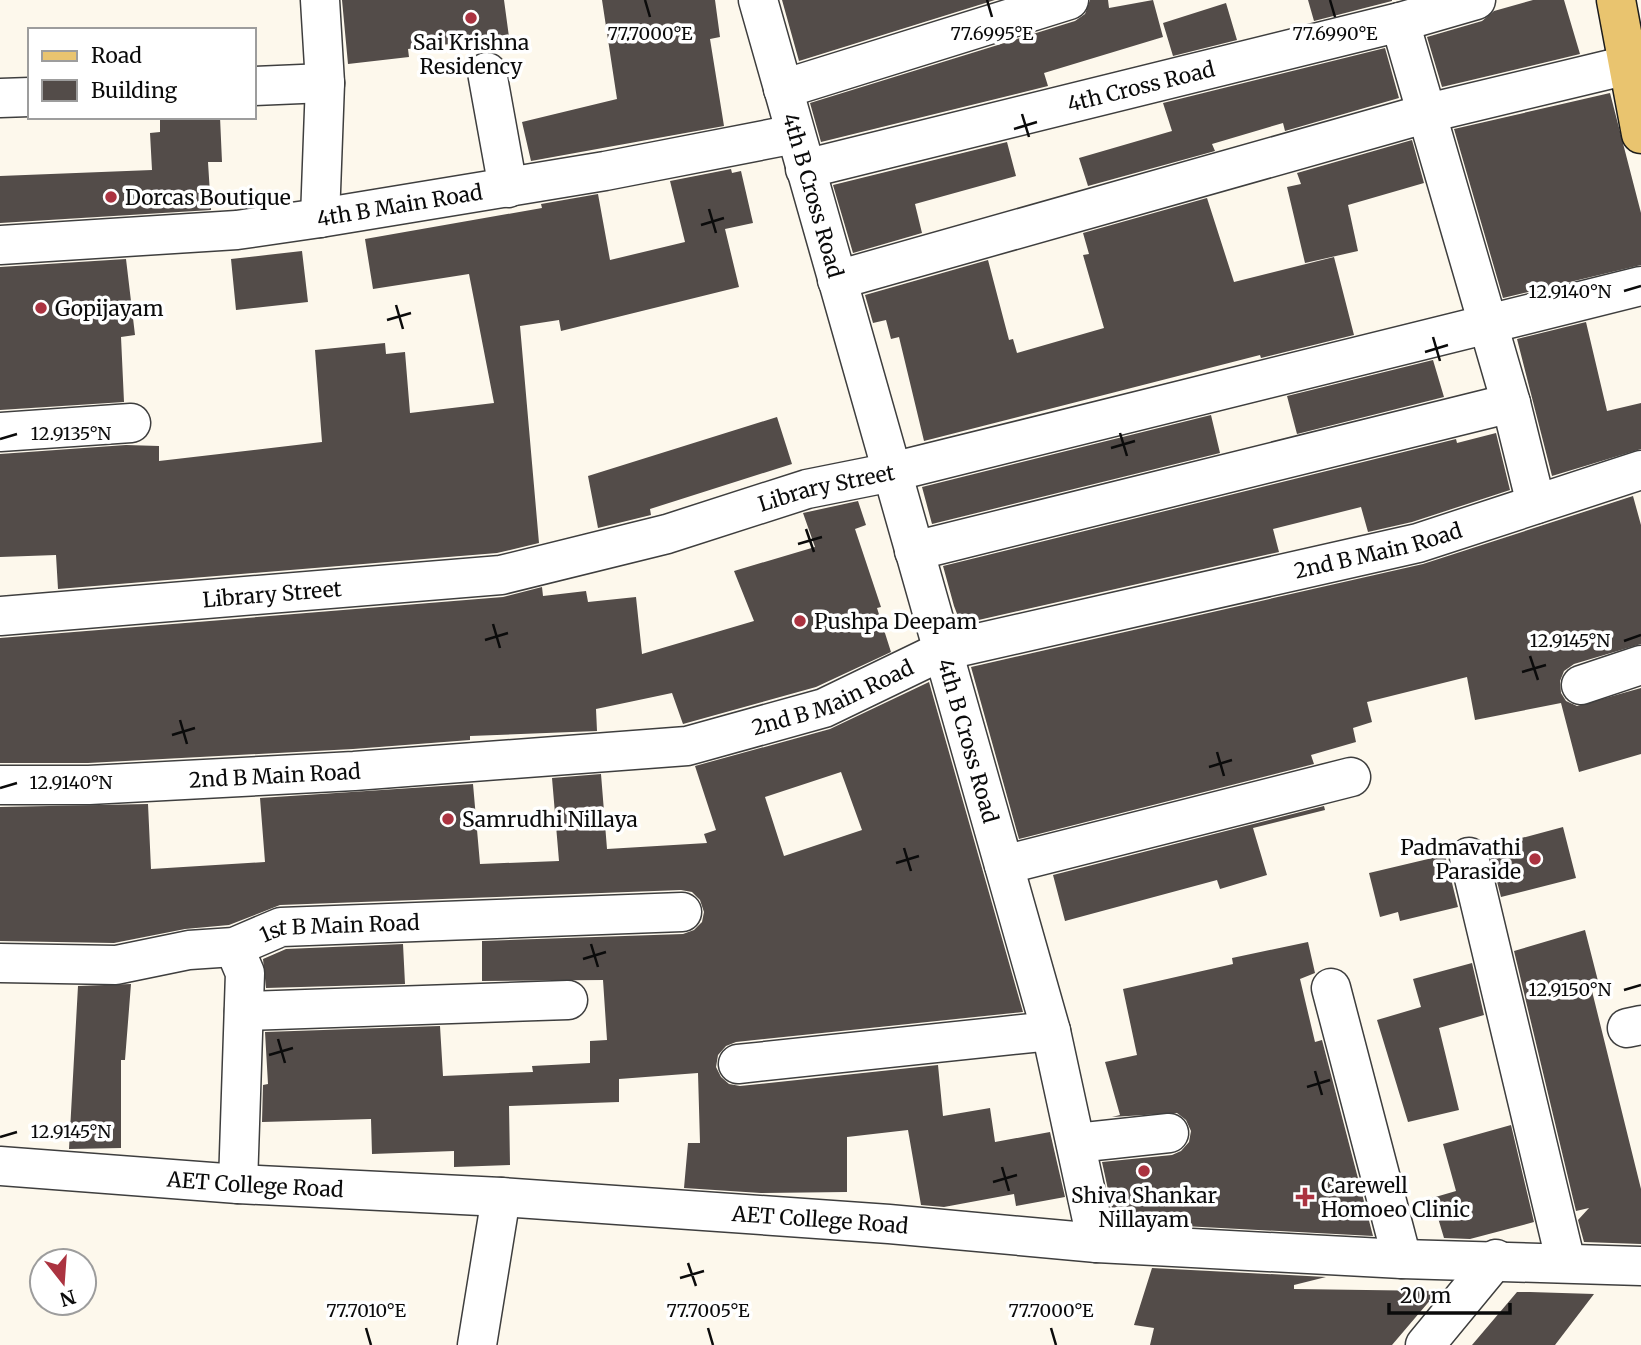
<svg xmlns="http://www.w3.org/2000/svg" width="1641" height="1345" viewBox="0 0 1641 1345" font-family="Merriweather,serif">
<rect width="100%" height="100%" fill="#fdf8ec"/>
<path fill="#534c49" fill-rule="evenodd" d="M342,0H504L509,37L408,49L409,57L348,64Z
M602,0H715L720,37L710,39L724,126L531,161L522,122L617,99Z
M782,0H995L799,61Z
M1090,0H1108L1109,8L1153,0L1163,37L1044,73L1048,86L821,142L810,103L1075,21L1085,14Z
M1308,0H1392V1L1314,21Z
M1533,0H1564L1580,54L1442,87L1427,37L1482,21L1494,11Z
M1226,3L1237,40L1173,56L1163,23Z
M1385,48L1399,98L1285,131L1283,123L1212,144L1215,151L1088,186L1079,158L1172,131L1163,103Z
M1610,93L1641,213V265L1503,298L1454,129Z
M160,117H220L222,162H208L211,210L0,223V176L152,170L150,133L160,132Z
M1412,140L1424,183L1348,205L1358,251L1305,263L1287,187L1301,184L1297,173Z
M1007,142L1016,176L915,204L922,233L853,253L833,185Z
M731,169L732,173L741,171L753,223L725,229L739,287L561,331L559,320L520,326L539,543L497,553L58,589L56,555L0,557V454L126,445L159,446V461L322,442L315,350L385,343L386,354L405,352L410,413L494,403L469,274L373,289L365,239L542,208L541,204L598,194L610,260L685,242L670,181Z
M1207,198L1234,282L1334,257L1354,335L1261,358L1260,355L924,441L899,337L891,339L886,320L873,323L865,295L988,260L1009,340L1013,339L1017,353L1104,328L1083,255L1089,254L1083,233Z
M302,251L308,302L236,310L231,259Z
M126,259L135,335L121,337L124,402L0,410V267Z
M1586,322L1607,411L1641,403V449L1552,476L1517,339Z
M1433,360L1444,397L1297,434L1287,396Z
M1211,415L1220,453L932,524L922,487Z
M777,417L792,464L650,509L651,515L598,528L588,476Z
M1496,433L1510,490L1412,522L1368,532L1361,507L1273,529L1279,552L961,624L954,606L943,566L1456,439L1457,443Z
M1633,496L1641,525V644L1574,664L1564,671L1560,681L1561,693L1566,701L1577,706L1641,688V754L1579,772L1561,703L1475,720L1467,677L1367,702L1372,722L1353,728L1356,742L1311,755L1314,764L1019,839L971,667L1423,564Z
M858,501L866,525L855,529L881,607L877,608L891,652L816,687L683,724L672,693L596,709L597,731L470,736V740L353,749L88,763H0V638L503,597L542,587L543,596L586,591L588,602L636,597L642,654L754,621L734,571L815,547L803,513Z
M929,682L1023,1012L736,1042L726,1046L718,1055L716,1067L721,1077L729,1084L740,1086L938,1065L943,1116L990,1108L995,1142L1050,1132L1065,1197L1016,1206L1014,1194L944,1207L921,1205L908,1130L847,1137V1192L761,1193L684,1188L688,1143H700L698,1073L619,1079V1102L509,1106L510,1165L454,1167V1151L372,1154L371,1119L262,1122L263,1085L268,1084L265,1032L440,1026L443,1076L533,1072L532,1066L590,1063V1041L607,1040L603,980L482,981V941L683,934L694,930L702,922L704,912L700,900L692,892L681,890L280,905L229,925L185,929L114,943L0,941V807L148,804L151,869L265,862L260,798L473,784L480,864L559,861L552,778L601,774L607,849L707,843L704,834L716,830L695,766L830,729ZM841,772L862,830L784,856L765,797Z
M1324,806L1325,810L1253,828L1267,875L1220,889L1217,880L1065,921L1053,875Z
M1563,827L1576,878L1501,897L1488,847Z
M1445,855L1458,907L1400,921L1398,912L1380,917L1369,873Z
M1585,930L1598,981L1590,983L1641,1189V1244L1584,1242L1578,1220L1589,1208L1576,1211L1514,951Z
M1308,942L1315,973L1300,979L1315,1042L1322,1040L1373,1236L1165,1225L1168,1217L1115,1222L1102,1162L1172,1155L1181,1151L1189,1142L1191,1131L1186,1120L1177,1113L1112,1117L1120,1115L1105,1062L1137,1055L1123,989L1233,964L1232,958Z
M403,944L405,984L266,988L263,959L286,949Z
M1472,963L1484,1015L1439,1028L1459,1110L1408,1122L1377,1020L1421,1007L1413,979Z
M131,984L125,1060H121V1148L69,1149L78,986Z
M1511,1125L1534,1222L1470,1239L1444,1238L1432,1198L1456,1191L1443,1144Z
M1152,1268L1326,1277L1294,1285V1289L1438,1291L1392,1345H1150L1154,1328L1134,1325Z
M1517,1292H1530L1594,1294L1555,1345H1472Z"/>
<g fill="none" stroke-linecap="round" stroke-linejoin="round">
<g stroke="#3e3e3e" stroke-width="41">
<g id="minor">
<path id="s1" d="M758,0L1051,1031L1097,1243"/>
<path d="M1400,22L1511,403L1536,504"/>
<path d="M487,72L508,188"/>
<path d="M254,86L325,83"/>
<path d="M783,89L1069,0"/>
<path d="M0,98L30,97"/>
<path id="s2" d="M805,169L1400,22L1476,0"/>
<path d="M320,218L325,83L320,0"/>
<path id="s3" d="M0,245L237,230L320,218L605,171L795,134"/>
<path d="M837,280L1428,113L1628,65"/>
<path d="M0,432L131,423"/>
<path d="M914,551L1511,403"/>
<path id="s4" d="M0,616L501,575L667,534L807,489L892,472L1641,286"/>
<path d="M1581,685L1641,665"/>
<path id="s5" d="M0,785H89L354,771L687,746L824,708L942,651L1418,543L1641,470"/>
<path d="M1469,857L1566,1263"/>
<path d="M1004,865L1351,777"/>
<path d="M234,947L245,973L238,1184"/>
<path id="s6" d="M0,963L116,965L189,950L234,947L281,927L682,912"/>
<path d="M1331,988L1402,1259"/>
<path d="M244,1011L568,1000"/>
<path d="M1627,1028L1641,1025"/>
<path d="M738,1064L1051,1031"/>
<path d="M1076,1143L1169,1133"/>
<path id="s7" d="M0,1166L238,1184L501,1197L889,1224L1097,1243L1402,1259L1641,1266"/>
<path d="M477,1345L501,1197"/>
<path d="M1425,1345L1496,1259"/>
</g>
</g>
<g stroke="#1c1c1c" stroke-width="41">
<path id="major" d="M1616,0L1641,134"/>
</g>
<use href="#minor" stroke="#fff" stroke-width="38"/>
<use href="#major" stroke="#e9c46f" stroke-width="38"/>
</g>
<path fill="none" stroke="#0b0b0b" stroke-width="2.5" d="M645,0L650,17M987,0L992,17M1330,0L1335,17M1022,114L1029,137M1014,129L1037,122M709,209L716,233M701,225L724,218M1624,291L1641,286M396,305L403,329M387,320L411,313M1433,337L1440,361M1425,352L1448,345M1120,433L1127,456M0,439L17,434M1111,448L1135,441M806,529L814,552M798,544L822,537M493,624L500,648M485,640L508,633M1624,641L1641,635M1530,656L1538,680M1522,672L1546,665M180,720L187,744M172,735L195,728M1217,752L1224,776M1209,767L1232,760M0,788L17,783M904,848L911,871M896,863L919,856M591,944L598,967M583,959L606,952M1624,990L1641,985M278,1039L285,1063M269,1055L293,1048M1315,1071L1322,1095M1307,1087L1330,1080M0,1137L17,1132M1002,1167L1009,1191M993,1182L1017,1175M688,1263L696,1286M680,1278L704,1271M366,1328L371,1345M708,1328L713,1345M1051,1328L1056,1345"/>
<g fill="#ab3340" stroke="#fff" stroke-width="2.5">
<circle cx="471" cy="18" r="7"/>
<circle cx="111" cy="197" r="7"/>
<circle cx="41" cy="308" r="7"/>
<circle cx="800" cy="621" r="7"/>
<circle cx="448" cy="819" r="7"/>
<circle cx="1535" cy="859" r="7"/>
<circle cx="1144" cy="1171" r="7"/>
<path d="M1301.5 1186.5h7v7h7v7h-7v7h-7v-7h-7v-7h7z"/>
</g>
<g text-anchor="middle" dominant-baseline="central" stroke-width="7" stroke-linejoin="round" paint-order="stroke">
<g font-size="21" fill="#0b0b0b" stroke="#fff" text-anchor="start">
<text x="471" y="42" text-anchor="middle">Sai Krishna<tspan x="471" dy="24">Residency</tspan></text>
<text x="125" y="197">Dorcas Boutique</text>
<text x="55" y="308">Gopijayam</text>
<text x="814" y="621">Pushpa Deepam</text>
<text x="462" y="819">Samrudhi Nillaya</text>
<text x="1521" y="847" text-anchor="end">Padmavathi<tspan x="1521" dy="24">Paraside</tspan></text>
<text x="1321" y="1185">Carewell<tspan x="1321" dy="24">Homoeo Clinic</tspan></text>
<text x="1144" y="1195" text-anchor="middle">Shiva Shankar<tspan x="1144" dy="24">Nillayam</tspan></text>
</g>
<g font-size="21" fill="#0b0b0b" stroke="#fff">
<text stroke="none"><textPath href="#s2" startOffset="346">4th Cross Road</textPath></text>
<text stroke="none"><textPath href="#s1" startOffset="203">4th B Cross Road</textPath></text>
<text stroke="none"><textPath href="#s3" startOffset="402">4th B Main Road</textPath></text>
<text stroke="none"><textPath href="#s4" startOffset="840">Library Street</textPath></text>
<text stroke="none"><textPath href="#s5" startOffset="1409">2nd B Main Road</textPath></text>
<text stroke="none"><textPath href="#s4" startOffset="273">Library Street</textPath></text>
<text stroke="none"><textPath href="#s5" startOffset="842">2nd B Main Road</textPath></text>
<text stroke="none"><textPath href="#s1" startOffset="770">4th B Cross Road</textPath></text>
<text stroke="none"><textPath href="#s5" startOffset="275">2nd B Main Road</textPath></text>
<text stroke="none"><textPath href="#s6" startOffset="345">1st B Main Road</textPath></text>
<text stroke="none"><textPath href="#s7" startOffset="256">AET College Road</textPath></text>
<text stroke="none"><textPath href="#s7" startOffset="822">AET College Road</textPath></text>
</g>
</g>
<g font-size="18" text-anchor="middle" fill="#0b0b0b" stroke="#fff" stroke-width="7" stroke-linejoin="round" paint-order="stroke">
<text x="650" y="40">77.7000°E</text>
<text x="992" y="40">77.6995°E</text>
<text x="1335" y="40">77.6990°E</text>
<text x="1570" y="298">12.9140°N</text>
<text x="71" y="440">12.9135°N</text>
<text x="1570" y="647">12.9145°N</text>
<text x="71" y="789">12.9140°N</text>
<text x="1570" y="996">12.9150°N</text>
<text x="71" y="1138">12.9145°N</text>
<text x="366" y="1317">77.7010°E</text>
<text x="708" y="1317">77.7005°E</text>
<text x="1051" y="1317">77.7000°E</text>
</g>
<rect x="28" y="28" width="228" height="91" fill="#ffffff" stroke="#9d9d9d" stroke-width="2"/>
<rect x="42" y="51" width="35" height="10" fill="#e9c46f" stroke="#9d9d9d" stroke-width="2"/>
<text x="91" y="63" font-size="21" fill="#0b0b0b">Road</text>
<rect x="42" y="80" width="35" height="21" fill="#534c49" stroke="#9d9d9d" stroke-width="2"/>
<text x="91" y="98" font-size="21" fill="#0b0b0b">Building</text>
<g transform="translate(63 1282) rotate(163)"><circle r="33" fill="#ffffff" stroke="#9d9d9d" stroke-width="2"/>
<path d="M0-5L12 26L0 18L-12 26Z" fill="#ab3340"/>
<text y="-10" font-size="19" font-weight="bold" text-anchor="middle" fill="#0b0b0b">N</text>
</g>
<path d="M1389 1303v10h121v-10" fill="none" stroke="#0b0b0b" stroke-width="3.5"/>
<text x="1400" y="1303" font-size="21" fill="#0b0b0b" stroke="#ffffff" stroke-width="5" paint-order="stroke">20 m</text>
</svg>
